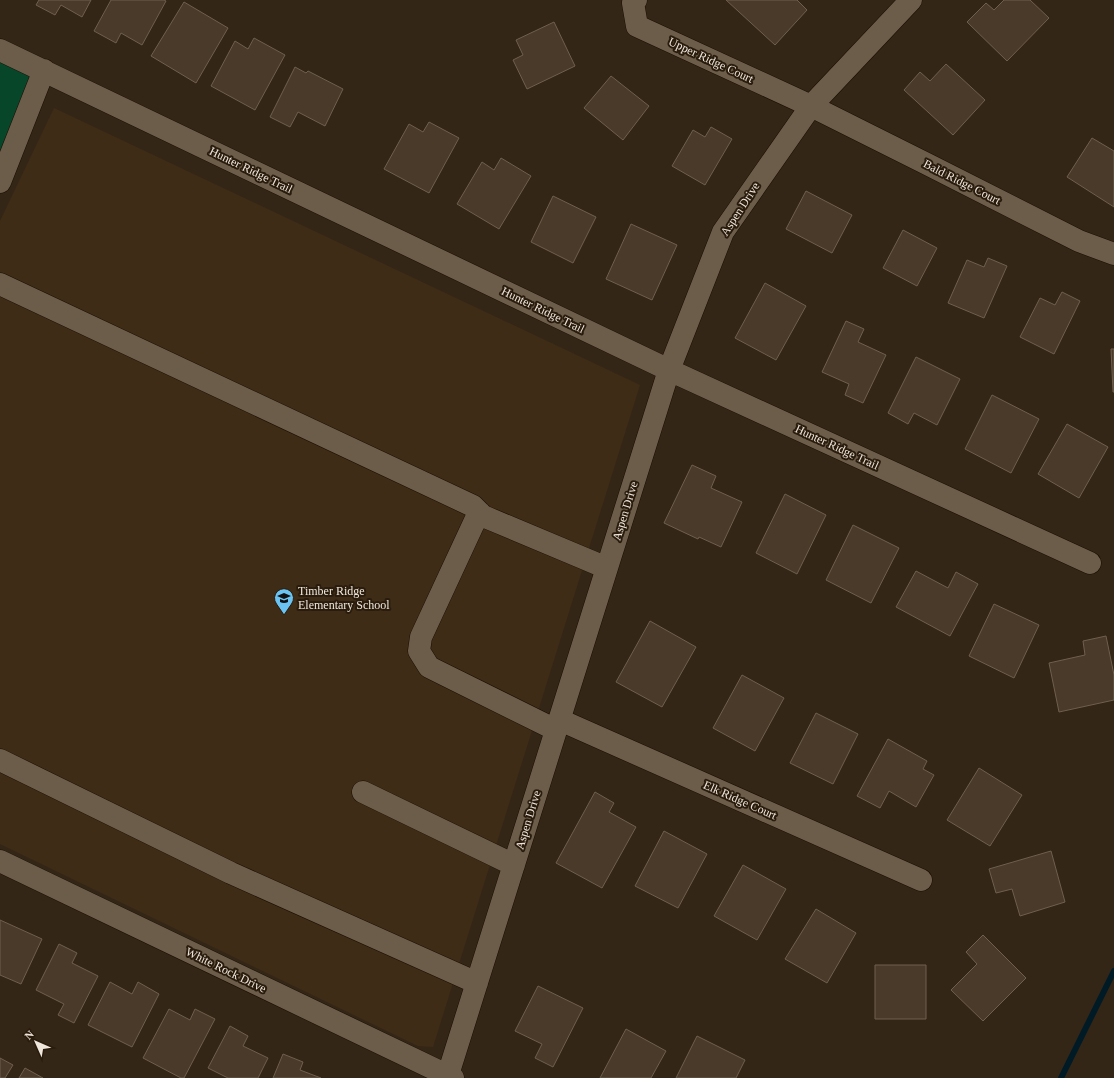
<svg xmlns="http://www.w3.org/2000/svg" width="1114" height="1078" viewBox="0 0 1114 1078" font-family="Georgia,serif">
<rect width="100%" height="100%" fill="#342616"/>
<path fill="#3e2c16" d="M54,108L640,385L433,1047L418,1046L0,844V221Z"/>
<path fill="#074629" d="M0,50L44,70L0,159Z"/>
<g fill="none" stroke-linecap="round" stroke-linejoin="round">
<path stroke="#011b26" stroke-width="6" d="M1061,1078L1114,971"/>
</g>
<path fill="#493a29" stroke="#6f5f4e" d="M39,0H91L82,17L61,5L55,15L36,5Z
M111,0H164L166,1L142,45L121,33L116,43L94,31Z
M726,0H797L807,10L775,45Z
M1004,0H1030L1049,18L1007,61L967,22L986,3L994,10Z
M184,2L228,28L196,83L151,56Z
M554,22L575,66L527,89L513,60L523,55L516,40Z
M254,38L285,55L255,110L211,86L235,41L248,49Z
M946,64L985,100L953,135L904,90L920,72L930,81Z
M295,67L306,73L308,71L343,89L325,126L298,112L290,127L270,117Z
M611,76L649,106L623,140L584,108Z
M429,122L459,138L429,193L384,169L409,124L423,132Z
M711,127L732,139L705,185L672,166L693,130L705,137Z
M1092,138L1114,151V207L1067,177Z
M501,158L531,176L499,229L457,204L482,162L494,170Z
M806,191L852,215L832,253L786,229Z
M553,196L596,217L573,263L531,242Z
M631,224L677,245L652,300L606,279Z
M903,230L937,248L917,286L883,268Z
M988,258L1007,266L984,318L948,303L967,260L984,267Z
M765,283L806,306L776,360L735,338Z
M1062,292L1080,301L1054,354L1020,337L1040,298L1055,305Z
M846,321L864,329L858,342L886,355L863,403L845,395L849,384L822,372Z
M1111,349H1114V392H1113Z
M916,357L960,379L937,425L914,413L908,424L888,413Z
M992,395L1039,419L1011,473L965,449Z
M1067,424L1108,447L1079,498L1038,474Z
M692,465L716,476L711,488L742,502L721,547L699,537L698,539L664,523Z
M785,494L826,515L797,574L756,553Z
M853,525L899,548L871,603L826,580Z
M916,571L948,588L956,572L978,584L950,636L896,607Z
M994,604L1039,625L1014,678L969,656Z
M650,621L696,647L662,707L616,682Z
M1106,636L1114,675V700L1059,712L1049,663L1085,655L1083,641Z
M742,675L784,698L755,751L713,728Z
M816,713L858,734L833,784L790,763Z
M888,739L927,761L923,769L934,775L916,807L889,791L880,808L857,796Z
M979,768L1022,795L990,846L947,820Z
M595,792L614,803L609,812L636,827L602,888L556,863Z
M664,831L707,854L678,908L635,886Z
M1051,851L1065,902L1020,916L1012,889L996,893L989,869Z
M743,865L786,889L757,940L714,916Z
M816,909L856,933L827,983L785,959Z
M0,920L42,939L21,984L0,975Z
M983,935L1026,978L983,1021L951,990L977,964L966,952Z
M59,944L77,953L72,963L98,976L74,1023L58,1015L64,1004L36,990Z
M875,965H926V1019H875Z
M110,982L132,994L138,982L159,994L132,1047L88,1025Z
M538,986L583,1008L553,1067L535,1058L542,1044L515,1031Z
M169,1009L190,1020L195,1009L215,1019L184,1078H181L143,1058Z
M230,1026L248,1036L243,1046L268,1058L258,1078H228L208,1068Z
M626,1029L666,1051L651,1078H600Z
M697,1036L745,1060L736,1078H676Z
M283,1054L303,1062L300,1070L321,1078H273Z
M0,1058L13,1065L5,1078H0Z
M25,1068L43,1078H19Z"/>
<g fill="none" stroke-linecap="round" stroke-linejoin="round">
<g stroke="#1b0e02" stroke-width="23">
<path id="minor" d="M636,0L633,3L637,26L811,106L927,164L1079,241L1114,254
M0,50L669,370L1090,563
M0,182L44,70
M0,284L473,506L483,516L607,568
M479,512L421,637L419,651L429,667L556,730
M560,720L921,880
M0,760L231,873L477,983
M363,792L514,865
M0,861L453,1078
M447,1078L669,370L723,232L811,106L911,0"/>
</g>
<use href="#minor" stroke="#6c5d4b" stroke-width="22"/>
</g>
<defs>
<g id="school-pin" transform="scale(1)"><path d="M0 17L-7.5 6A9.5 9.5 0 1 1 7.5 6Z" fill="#6ac3f1" stroke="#2a1c0c"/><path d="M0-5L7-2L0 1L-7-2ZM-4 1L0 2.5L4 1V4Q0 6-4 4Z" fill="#111"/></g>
</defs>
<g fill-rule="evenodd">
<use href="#school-pin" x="284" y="598"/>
</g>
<g text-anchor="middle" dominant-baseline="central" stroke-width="4" stroke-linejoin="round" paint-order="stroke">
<g font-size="12" fill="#efe6dc" stroke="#2a1c0c">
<text transform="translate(711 60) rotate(25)">Upper Ridge Court</text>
<text transform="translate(251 170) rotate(26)">Hunter Ridge Trail</text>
<text transform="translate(962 182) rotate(27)">Bald Ridge Court</text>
<text transform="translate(740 209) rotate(-57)">Aspen Drive</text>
<text transform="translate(543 310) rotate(26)">Hunter Ridge Trail</text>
<text transform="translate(837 447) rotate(25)">Hunter Ridge Trail</text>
<text transform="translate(625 511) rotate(-73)">Aspen Drive</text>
<text transform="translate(740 800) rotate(24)">Elk Ridge Court</text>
<text transform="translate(528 820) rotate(-73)">Aspen Drive</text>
<text transform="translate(226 970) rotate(26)">White Rock Drive</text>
</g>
<g font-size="12" fill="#efe6dc" stroke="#2a1c0c" text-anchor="start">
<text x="298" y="591">Timber Ridge<tspan x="298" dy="14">Elementary School</tspan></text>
</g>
</g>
<g transform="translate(36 1042) rotate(315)" stroke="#2a1c0c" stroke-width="3" paint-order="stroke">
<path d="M0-3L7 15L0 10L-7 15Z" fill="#efe6dc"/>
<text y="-6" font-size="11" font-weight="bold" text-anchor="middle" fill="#efe6dc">N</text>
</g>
</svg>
